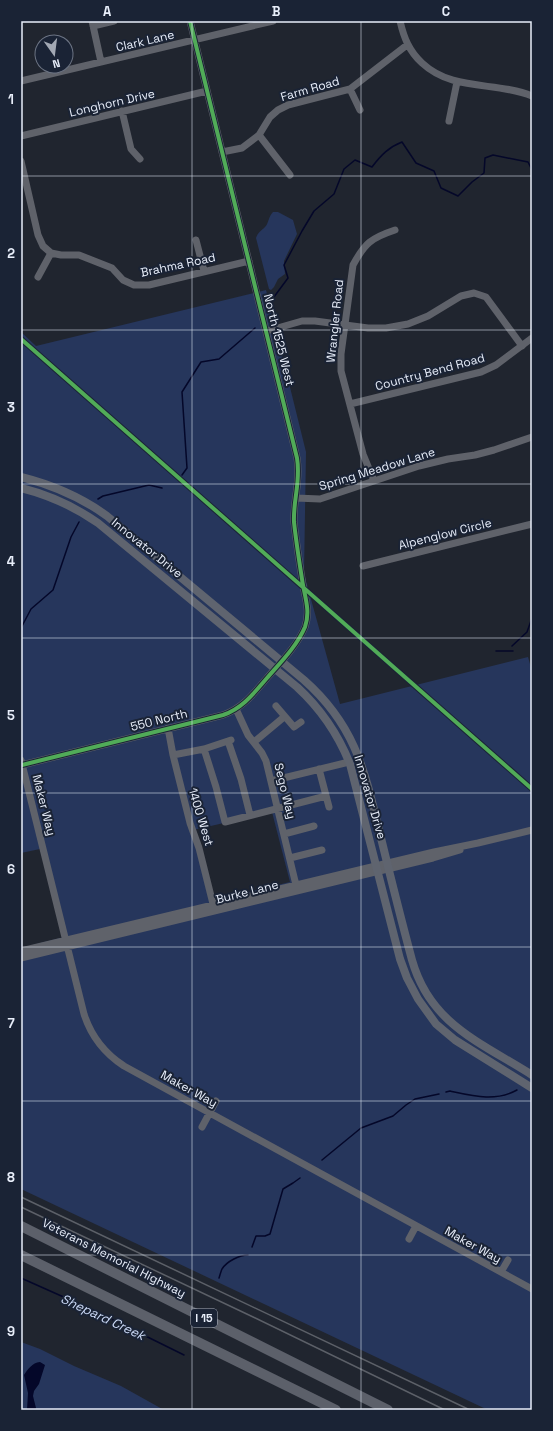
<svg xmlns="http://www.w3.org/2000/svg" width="553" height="1431" viewBox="0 0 553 1431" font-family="'Space Grotesk',sans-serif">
<rect width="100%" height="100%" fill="#20252f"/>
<path fill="#26365c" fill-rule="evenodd" d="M273,212H278L293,220L297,234L284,261L285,274L278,279L274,287L271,290L269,289L256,238C258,232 261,231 265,227C269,223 268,217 273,212Z
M266,290L306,452L304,574L340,704L528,657L532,671V1410H488L21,1189V948L64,937L40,849L21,853V332L36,346ZM272,812L290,882L211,901L193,830Z
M21,1342L40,1349L74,1366L121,1386L164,1410H21Z"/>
<path fill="#040729" d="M40,1362L45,1365L39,1384L34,1391L33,1396L36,1408L35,1410H27L28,1393L24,1375C28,1369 32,1363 40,1362Z"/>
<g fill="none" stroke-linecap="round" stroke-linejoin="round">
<path stroke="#040729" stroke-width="1.5" d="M271,301L288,278L284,265L302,231L314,211L334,194L344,169L355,160L372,167C381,155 389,147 402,142L416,163L434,171L441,188L458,196L472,182L484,173L485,158L493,155L528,162L532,170
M182,475L187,468L182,392L201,362L219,359L255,328
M98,499L103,496L149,485L162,488
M21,628L31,609L53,590L71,537L79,522
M512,646L527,632L532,618
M496,651H513
M446,1092L450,1091C473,1096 495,1102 517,1090
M322,1160L361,1128L393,1116L406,1105L415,1099L439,1094
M252,1247L256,1236H265L270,1234L283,1189L293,1183L300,1178
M21,1278L95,1311L184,1355
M219,1278C220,1275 221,1271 222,1269C227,1261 240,1255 248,1255"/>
<path stroke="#5f626a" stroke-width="7" d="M92,21L101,62
M400,21C404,38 409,51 422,63C453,92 496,81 532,96
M93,26L114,21
M21,81L273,21
M350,89L360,110
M122,111L131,149L140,159
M449,121L457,82
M259,135L290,175
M21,136L207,91
M222,152L242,148L259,135L270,117L278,110L288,105L350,89L407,45
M21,161L38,235L43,246L51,253L61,255H79L112,268L123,280L134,285H149L249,261
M196,240L204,271
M38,277L51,253
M267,331L302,321H315L368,328H386L408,324L428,316L461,296L474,293L486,297L522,346
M350,404L481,372L496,365L532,338
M374,481L363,454L341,371V354L353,265C365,243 371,238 395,230
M296,498L320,499L419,466L448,459L475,455L494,450L532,437
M363,566L532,524
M276,706L294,727L301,722
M236,709L248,735L262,753L266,761L296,885
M168,728L173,755L190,823L199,848L214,908
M228,741L241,779L250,815
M254,742L284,717
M204,749L216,787L225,822L326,796
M173,755L204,749L231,740
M21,760L84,1014C91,1036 104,1053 124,1066L532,1289
M22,765L223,715C243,708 254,693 267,678C280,663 297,646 305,627C311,610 304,595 302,579C299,560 296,541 294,522C293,499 301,482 297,458L190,21
M319,769L329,807
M271,781L349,762
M284,834L314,826
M290,858L322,850
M21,951L434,852L478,843L532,830
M21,958L433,858L460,850
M202,1127L216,1101
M409,1239L416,1226
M501,1272L508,1260"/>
<path stroke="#5f646f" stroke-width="8" d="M21,477C53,485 81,497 107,516L304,680C357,727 365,773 381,838C391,879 401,919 412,960C430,1024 480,1042 532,1075
M21,488C49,495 75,507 98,523L297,687C321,709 338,734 350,764L400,959L407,978L418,999L436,1024L455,1040L532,1088"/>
<path stroke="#5c606a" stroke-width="10" d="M21,1226L388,1410
M21,1255L336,1410"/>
<path stroke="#5c6068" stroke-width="1.5" d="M21,1197L470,1410
M21,1207L251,1316L445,1410"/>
<g stroke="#1a2335" stroke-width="6">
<path id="cycleway" d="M21,339L532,789
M22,765L223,715C243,708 254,693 267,678C280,663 297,646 305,627C311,610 304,595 302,579C299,560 296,541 294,522C293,499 301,482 297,458L190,21"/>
</g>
<use href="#cycleway" stroke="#51ab58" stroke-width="4"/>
</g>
<path fill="none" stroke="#e8eefa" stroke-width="1" stroke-opacity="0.55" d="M192,21V1410M361,21V1410M21,176H532M21,330H532M21,484H532M21,638H532M21,793H532M21,947H532M21,1101H532M21,1255H532"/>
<g text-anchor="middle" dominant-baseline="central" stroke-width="4" stroke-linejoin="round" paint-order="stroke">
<rect fill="#1a2335" stroke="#aab1bf" stroke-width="1" x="191" y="1309" width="26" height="18" rx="3"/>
<g font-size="11" font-weight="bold" fill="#e8eefa">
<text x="204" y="1318">I 15</text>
</g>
<g font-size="12" fill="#e8eefa" stroke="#1a2335">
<text transform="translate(145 41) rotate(-13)">Clark Lane</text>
<text transform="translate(310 89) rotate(-16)">Farm Road</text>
<text transform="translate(112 103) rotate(-13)">Longhorn Drive</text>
<text transform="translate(178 265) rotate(-12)">Brahma Road</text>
<text transform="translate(335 321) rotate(-84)">Wrangler Road</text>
<text transform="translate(279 340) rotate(76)">North 1525 West</text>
<text transform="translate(430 372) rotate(-15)">Country Bend Road</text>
<text transform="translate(377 469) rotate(-17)">Spring Meadow Lane</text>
<text transform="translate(445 534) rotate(-14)">Alpenglow Circle</text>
<text transform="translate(147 548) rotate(39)">Innovator Drive</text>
<text transform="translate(159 720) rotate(-14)">550 North</text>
<text transform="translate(285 791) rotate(76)">Sego Way</text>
<text transform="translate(370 797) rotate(74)">Innovator Drive</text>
<text transform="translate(44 805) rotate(76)">Maker Way</text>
<text transform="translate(201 817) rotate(73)">1400 West</text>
<text transform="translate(247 892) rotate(-14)">Burke Lane</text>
<text transform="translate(189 1089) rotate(29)">Maker Way</text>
<text transform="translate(473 1245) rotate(29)">Maker Way</text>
<text transform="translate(114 1258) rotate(27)">Veterans Memorial Highway</text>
</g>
<g font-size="13" font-style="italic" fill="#ccdaf7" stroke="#1a2335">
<text transform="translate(103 1317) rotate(25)">Shepard Creek</text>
</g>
</g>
<rect width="553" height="1431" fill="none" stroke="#1a2335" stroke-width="44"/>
<g transform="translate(54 54) rotate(166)"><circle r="19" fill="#1a2335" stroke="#6c7484"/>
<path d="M0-3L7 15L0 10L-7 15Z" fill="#a2a8b3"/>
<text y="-6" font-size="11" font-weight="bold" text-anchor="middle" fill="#e8eefa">N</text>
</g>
<rect x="22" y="22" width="509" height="1387" fill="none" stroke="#e8eefa" stroke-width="1.5"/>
<g font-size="13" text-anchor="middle" font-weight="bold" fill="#e8eefa">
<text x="107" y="16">A</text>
<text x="276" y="16">B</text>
<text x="446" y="16">C</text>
<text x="11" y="104">1</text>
<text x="11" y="258">2</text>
<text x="11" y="412">3</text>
<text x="11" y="566">4</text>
<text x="11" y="720">5</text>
<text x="11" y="874">6</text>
<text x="11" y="1028">7</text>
<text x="11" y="1182">8</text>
<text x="11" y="1336">9</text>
</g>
</svg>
